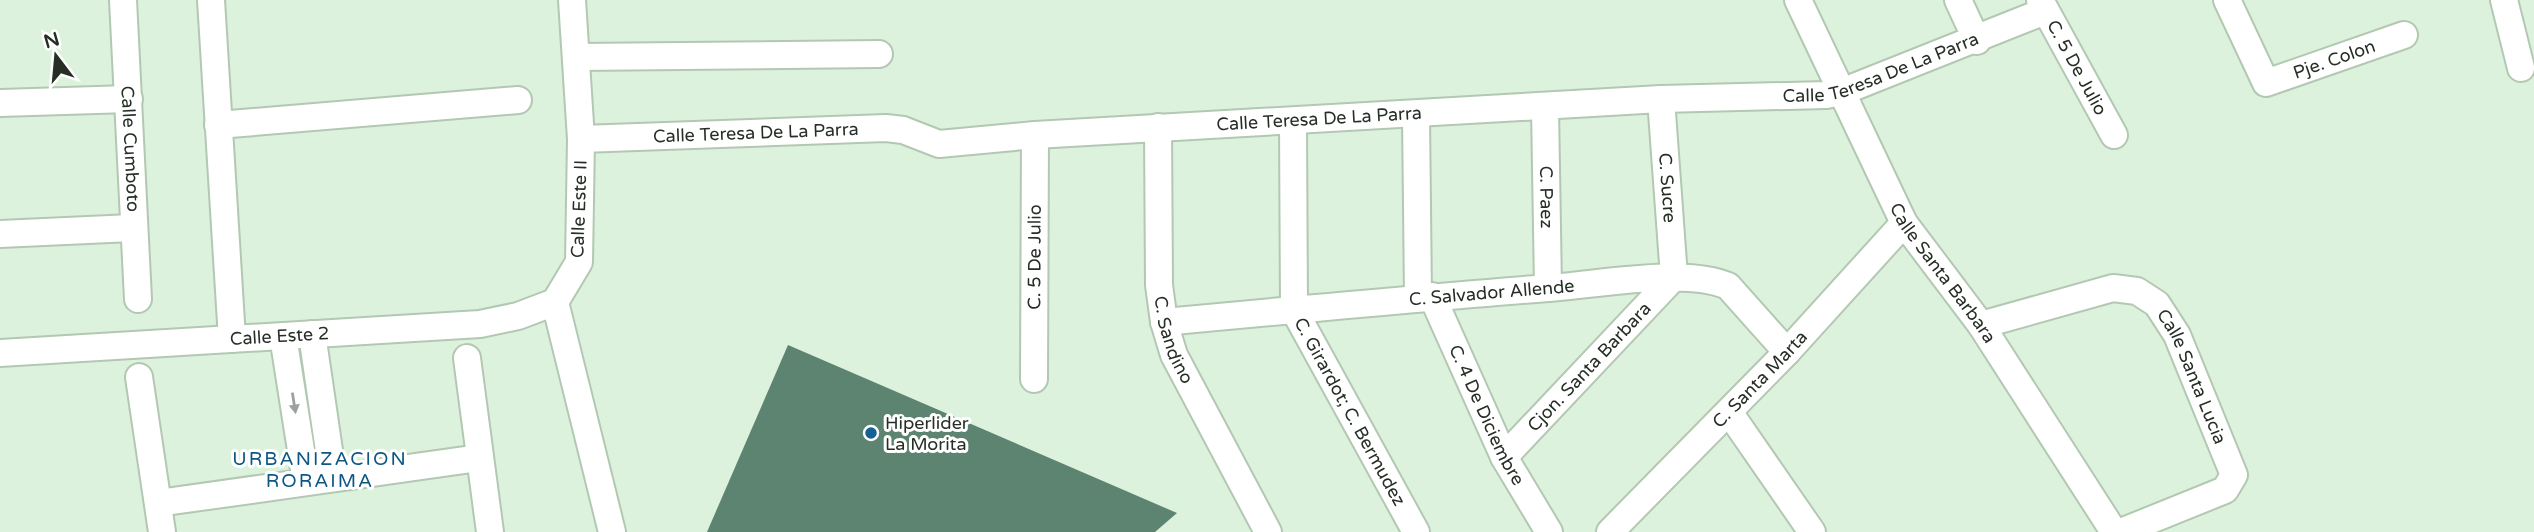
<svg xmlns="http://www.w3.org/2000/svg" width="2534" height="532" viewBox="0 0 2534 532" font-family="'Varela Round',sans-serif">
<rect width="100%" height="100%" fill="#ddf2dc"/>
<path fill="#5d8371" d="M788,345L1177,513L1155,532H707Z"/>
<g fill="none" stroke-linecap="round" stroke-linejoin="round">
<g stroke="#b3c8b2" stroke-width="30">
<g id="minor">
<path id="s1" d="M123,0L138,299"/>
<path d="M211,0L232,339"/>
<path d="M572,0L581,139L579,262L555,302L612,532"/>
<path id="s2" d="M1798,0L1904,223L1981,325L2114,532"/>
<path d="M1958,0L1977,41"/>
<path id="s3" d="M2040,0L2114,135"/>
<path id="s4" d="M2227,0L2266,83L2404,35"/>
<path d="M2504,0L2521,68"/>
<path d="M576,57L879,54"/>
<path id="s5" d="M1661,99L1674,277"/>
<path d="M0,103L129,99"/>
<path id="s6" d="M1545,108L1548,288"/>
<path d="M1416,115L1418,297"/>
<path id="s7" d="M1293,122L1294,310L1416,532"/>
<path d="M218,125L518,100"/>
<path id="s8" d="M1158,127L1159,285L1164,322L1174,355L1268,532"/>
<path id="s9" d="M581,139L886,128L903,130L939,144L1035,135L1661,99L1826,95L1844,91L2045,11"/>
<path d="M0,234L132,228"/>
<path id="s10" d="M1432,296L1504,457L1549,532"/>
<path id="s11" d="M1164,322C1292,310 1420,298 1548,288C1596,285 1685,267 1728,286L1787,352"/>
<path id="s12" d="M1981,325L2113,288L2137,291L2157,304L2177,335L2234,475L2225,490L2121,532"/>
<path d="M312,334L333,478"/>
<path d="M283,336L306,482"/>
<path id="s13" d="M0,353L480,324L518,316L555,302"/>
<path d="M467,358L490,532"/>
<path d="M139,377L162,532"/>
<path id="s14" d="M1034,379L1035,135"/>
<path d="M1729,412L1812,532"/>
<path id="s15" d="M1504,457L1674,277"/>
<path d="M158,503L479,458"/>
<path id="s16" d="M1610,532L1787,352L1904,223"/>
</g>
</g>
<use href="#minor" stroke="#fff" stroke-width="26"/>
</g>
<defs><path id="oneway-solid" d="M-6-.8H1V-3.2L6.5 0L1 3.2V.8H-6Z" transform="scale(1.75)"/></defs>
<use fill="#9da19d" href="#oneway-solid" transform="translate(294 403) rotate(81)"/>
<circle fill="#126294" stroke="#fff" stroke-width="2.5" cx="871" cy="433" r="7"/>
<g text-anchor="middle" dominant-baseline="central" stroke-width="6" stroke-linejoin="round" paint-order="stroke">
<g font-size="18" fill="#262e26" stroke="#fff">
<text stroke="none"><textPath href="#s4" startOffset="164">Pje. Colon</textPath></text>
<text stroke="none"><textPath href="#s9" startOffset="1309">Calle Teresa De La Parra</textPath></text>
<text stroke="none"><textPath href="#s3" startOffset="77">C. 5 De Julio</textPath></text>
<text stroke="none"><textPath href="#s9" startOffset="742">Calle Teresa De La Parra</textPath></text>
<text stroke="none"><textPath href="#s9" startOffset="175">Calle Teresa De La Parra</textPath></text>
<text stroke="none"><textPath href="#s1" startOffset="149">Calle Cumboto</textPath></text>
<text stroke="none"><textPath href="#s5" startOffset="89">C. Sucre</textPath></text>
<text stroke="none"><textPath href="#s6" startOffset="89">C. Paez</textPath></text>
<text transform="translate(579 209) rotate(-88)">Calle Este II</text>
<text stroke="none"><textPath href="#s14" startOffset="122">C. 5 De Julio</textPath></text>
<text stroke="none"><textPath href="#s2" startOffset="310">Calle Santa Barbara</textPath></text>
<text stroke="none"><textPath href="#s11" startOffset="329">C. Salvador Allende</textPath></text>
<text stroke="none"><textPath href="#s13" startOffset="280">Calle Este 2</textPath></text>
<text stroke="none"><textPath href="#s8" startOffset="215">C. Sandino</textPath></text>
<text stroke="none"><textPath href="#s15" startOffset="124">Cjon. Santa Barbara</textPath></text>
<text stroke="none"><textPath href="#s12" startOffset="266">Calle Santa Lucia</textPath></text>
<text stroke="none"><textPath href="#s16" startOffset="214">C. Santa Marta</textPath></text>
<text stroke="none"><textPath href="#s7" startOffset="304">C. Girardot; C. Bermudez</textPath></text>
<text stroke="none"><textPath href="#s10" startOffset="131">C. 4 De Diciembre</textPath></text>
</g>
<g font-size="18" fill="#262e26" stroke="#fff" text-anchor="start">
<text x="885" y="423">Hiperlider<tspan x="885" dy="21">La Morita</tspan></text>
</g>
<g font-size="19" letter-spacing="2" fill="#0e5784" stroke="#fff">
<text x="320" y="459">URBANIZACION<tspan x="320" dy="22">RORAIMA</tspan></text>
</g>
</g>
<g transform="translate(56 56) rotate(344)" stroke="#ffffff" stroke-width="5" paint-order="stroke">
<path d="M0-5L12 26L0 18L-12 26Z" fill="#262e26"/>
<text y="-10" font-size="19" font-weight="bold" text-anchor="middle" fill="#262e26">N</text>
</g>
</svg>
